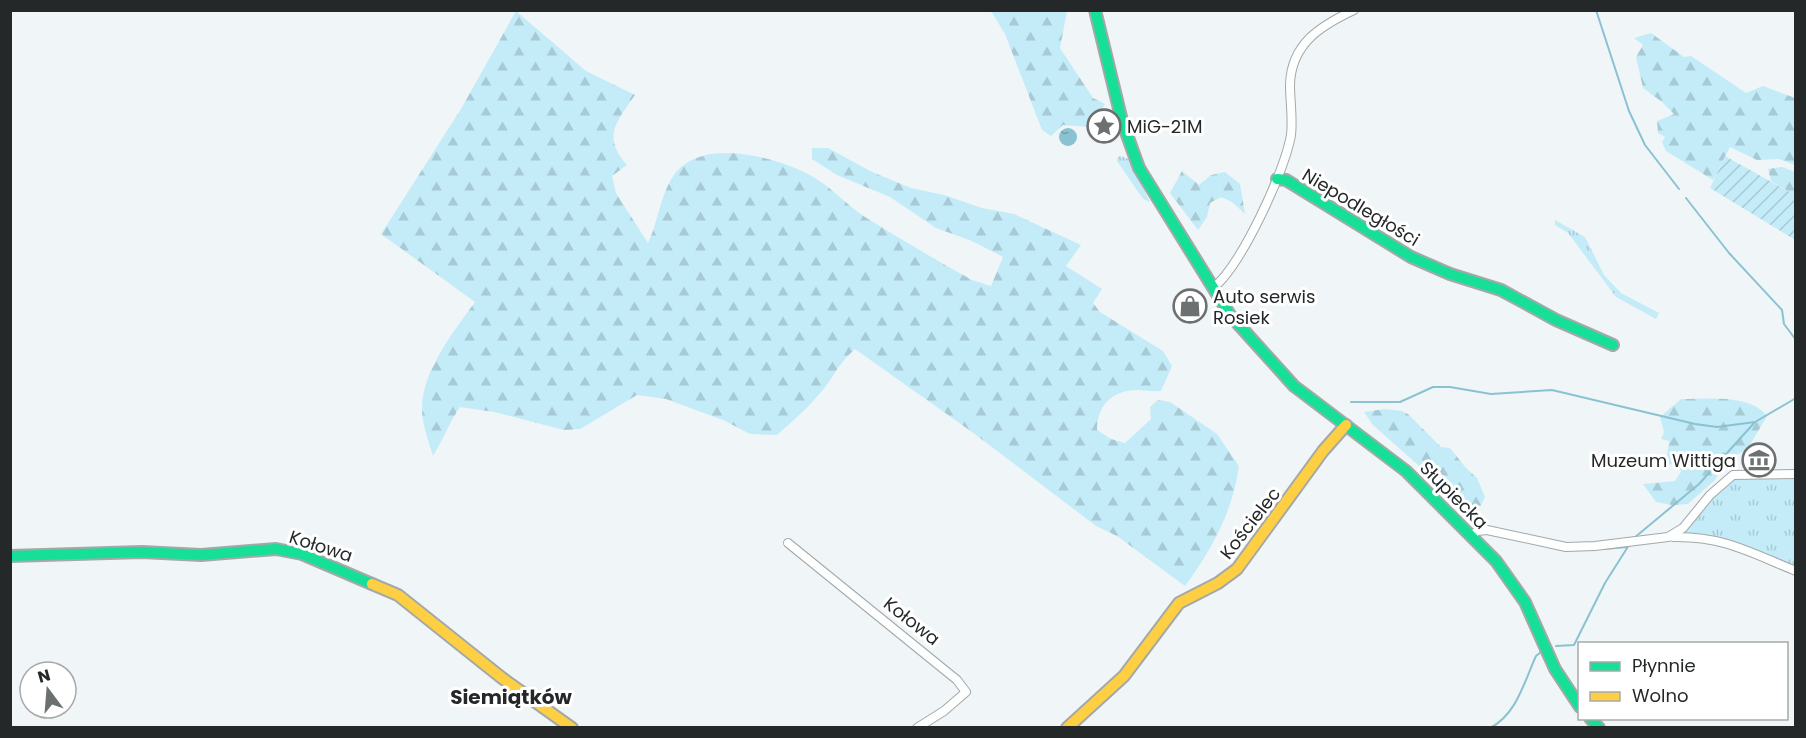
<svg xmlns="http://www.w3.org/2000/svg" width="1806" height="738" viewBox="0 0 1806 738" font-family="Poppins,sans-serif">
<defs>
<pattern id="grass-tufts" width="24" height="20" patternUnits="userSpaceOnUse" patternTransform="scale(1.5)"><rect width="24" height="20" fill="#c3ebf8"/><path d="M3 7l-1-3M5 7V3M7 7l1-3M15 17l-1-3M17 17v-4M19 17l1-3" fill="none" stroke="#a7cad5"/></pattern>
<pattern id="forest-firs" width="22" height="20" patternUnits="userSpaceOnUse" patternTransform="scale(1.5)"><rect width="22" height="20" fill="#c3ebf8"/><path d="M5 1l3.5 6h-7zM16 11l3.5 6h-7z" fill="#a7cad5"/></pattern>
<pattern id="garden-furrows" width="10" height="10" patternUnits="userSpaceOnUse" patternTransform="scale(1.5)"><rect width="10" height="10" fill="#c3ebf8"/><path d="M-1 1l2-2M0 10L10 0M9 11l2-2" fill="none" stroke="#a7cad5"/></pattern>
<pattern id="water-ripples" width="26" height="14" patternUnits="userSpaceOnUse" patternTransform="scale(1.5)"><rect width="26" height="14" fill="#8ac2d2"/><path d="M2 4q2-2 4 0t4 0M15 11q2-2 4 0t4 0" fill="none" stroke="#719eaa"/></pattern>
</defs>
<rect width="100%" height="100%" fill="#f0f6f7"/>
<path fill="url(#grass-tufts)" d="M1120,156L1129,159L1150,202L1143,199L1117,161V158Z
M1555,220L1585,237L1604,275L1621,293L1659,313L1656,319L1616,297L1568,233L1555,225Z
M1738,477H1795V566L1737,542L1684,533C1696,513 1715,486 1738,477Z"/>
<path fill="url(#forest-firs)" d="M516,11L586,71L635,95C616,122 602,137 627,165L612,176L616,193L648,243C659,221 661,186 680,168C711,140 772,157 806,173C829,184 845,204 865,217C900,239 936,260 972,280L991,286L1003,257L972,241L936,228L890,197L837,175L812,159V148H828L872,172L911,188L944,195L982,208L1014,214L1081,245L1066,266L1102,289L1093,303L1100,312L1163,351L1172,366L1161,391C1152,392 1145,390 1137,390C1112,390 1097,406 1097,430L1111,439L1125,443L1151,419L1150,407L1158,400L1170,402L1217,434L1239,466C1233,511 1211,551 1185,586L1117,536L1096,526L972,432L855,349C845,358 838,367 831,379C817,400 795,419 777,435L750,434L723,420L666,399L637,395L580,429L564,430L494,412L460,407C449,423 443,440 433,456C429,442 422,424 422,410C421,372 454,331 475,302L381,234L461,109Z
M991,11H1067L1060,48L1093,98L1105,104L1098,117L1088,127L1063,125L1051,136L1042,130L1005,34Z
M1651,33L1684,57L1691,56L1746,93L1763,86L1795,98V165L1779,159L1757,160L1730,147L1713,180L1666,151L1662,142L1665,137L1658,133L1657,121L1674,114L1662,102L1643,88L1636,57L1643,45L1634,38Z
M1782,167L1795,172V195L1771,181L1768,169Z
M1182,171L1199,185L1211,175L1225,172L1240,184L1245,214L1232,202L1221,197L1210,203L1207,217L1198,230L1170,193Z
M1681,399C1708,399 1750,394 1767,416L1751,443L1744,451L1726,460L1715,480L1688,504L1672,505L1656,502L1643,484L1675,481L1681,472L1679,465L1648,463L1667,456L1669,441L1661,439L1664,432L1660,417Z
M1385,409L1402,411L1408,414L1441,447L1450,448L1466,468L1477,478L1485,497L1475,517L1468,516L1427,473L1373,425L1364,412Z"/>
<path fill="url(#garden-furrows)" d="M1725,156L1795,195V240L1710,188Z"/>
<path fill="url(#water-ripples)" d="M1059 137a9 9 0 1 1 18 0a9 9 0 1 1-18 0Z"/>
<g fill="none" stroke-linecap="round" stroke-linejoin="round">
<path stroke="#8ac2d2" stroke-width="2" d="M1596,10L1629,111L1645,145L1679,189
M1686,198L1729,253L1782,310L1784,324L1796,340
M1351,402H1400L1433,387H1450L1491,394L1552,390L1695,424L1717,427L1755,422
M1634,538L1699,484L1755,422L1796,398
M1604,549L1627,547
M1574,550H1592
M1556,646L1574,645L1605,583L1629,545
M1490,728C1517,714 1524,682 1536,656L1541,652"/>
<g stroke="#a4a8a9" stroke-width="10">
<path id="street" d="M1213,288C1241,266 1285,171 1291,135C1293,118 1290,101 1290,85C1291,44 1320,26 1354,10
M1472,536L1477,531L1487,530L1566,547L1595,546L1668,537L1683,528L1710,495L1733,475L1796,474
M1673,537C1724,536 1751,553 1796,571
M788,543L957,680L966,692L944,711L917,728"/>
</g>
<g stroke="#a4a8a9" stroke-width="14">
<path id="fast" d="M1095,10L1122,121L1139,168L1230,315L1294,386L1406,471L1496,561L1525,602L1555,669L1580,707
M1277,179L1286,180L1411,257L1450,274L1501,290L1556,320L1613,345
M10,556L142,552L201,555L276,549L302,554L372,584
M1590,718L1599,728"/>
</g>
<g stroke="#a4a8a9" stroke-width="14">
<path id="slow" d="M372,584L398,595L502,678L572,728
M1067,728L1124,676L1179,603L1218,583L1237,569L1323,451L1346,425"/>
</g>
<use href="#street" stroke="#fdfefe" stroke-width="8"/>
<use href="#fast" stroke="#16e098" stroke-width="10"/>
<use href="#slow" stroke="#ffcf43" stroke-width="10"/>
</g>
<defs>
<g id="sight-ring" transform="scale(1.725)"><circle r="9.5" fill="#fff" stroke="#6c7071" stroke-width="1.5"/><path d="M0-6L1.8-2.2L6-1.7L2.9 1.2L3.7 5.4L0 3.3L-3.7 5.4L-2.9 1.2L-6-1.7L-1.8-2.2Z" fill="#6c7071"/></g>
<g id="shop-ring" transform="scale(1.725)"><circle r="9.5" fill="#fff" stroke="#6c7071" stroke-width="1.5"/><path d="M-5-2.5h2.3a2.7 3.5 0 0 1 5.4 0H5L5.5 6h-11ZM-1.5-2.5h3a1.5 2.3 0 0 0-3 0Z" fill="#6c7071"/></g>
<g id="museum-ring" transform="scale(1.725)"><circle r="9.5" fill="#fff" stroke="#6c7071" stroke-width="1.5"/><path d="M0-6L6-3V-2H-6V-3ZM-5-1h2V3h-2ZM-1-1h2V3h-2ZM3-1h2V3H3ZM-6 4H6V6H-6Z" fill="#6c7071"/></g>
</defs>
<g fill-rule="evenodd">
<use href="#sight-ring" x="1104" y="126"/>
<use href="#shop-ring" x="1190" y="306"/>
<use href="#museum-ring" x="1759" y="460"/>
</g>
<g text-anchor="middle" dominant-baseline="central" stroke-width="6" stroke-linejoin="round" paint-order="stroke">
<g font-size="18" fill="#252829" stroke="#fff" text-anchor="start">
<text x="1127" y="126">MiG-21M</text>
<text x="1213" y="296">Auto serwis<tspan x="1213" dy="21">Rosiek</tspan></text>
<text x="1736" y="460" text-anchor="end">Muzeum Wittiga</text>
</g>
<g font-size="18" fill="#252829" stroke="#fff">
<text transform="translate(1361 207) rotate(31)">Niepodległości</text>
<text transform="translate(1454 495) rotate(45)">Słupiecka</text>
<text transform="translate(1250 523) rotate(-52)">Kościelec</text>
<text transform="translate(321 546) rotate(18)">Kołowa</text>
<text transform="translate(912 621) rotate(38)">Kołowa</text>
</g>
<g font-size="20" font-weight="bold" fill="#252829" stroke="#fff">
<text x="511" y="697">Siemiątków</text>
</g>
</g>
<rect width="1806" height="738" fill="none" stroke="#252829" stroke-width="24"/>
<rect x="1578" y="642" width="210" height="78" fill="#ffffff" stroke="#a8a9a9" stroke-width="1.5"/>
<rect x="1590" y="662" width="30" height="9" fill="#16e098" stroke="#a8a9a9" stroke-width="1.5"/>
<text x="1632" y="672" font-size="18" fill="#252829">Płynnie</text>
<rect x="1590" y="692" width="30" height="9" fill="#ffcf43" stroke="#a8a9a9" stroke-width="1.5"/>
<text x="1632" y="702" font-size="18" fill="#252829">Wolno</text>
<g transform="translate(48 690) rotate(344)"><circle r="28" fill="#ffffff" stroke="#a8a9a9" stroke-width="1.5"/>
<path d="M0-4.5L10 22L0 15L-10 22Z" fill="#6c7071"/>
<text y="-9" font-size="16" font-weight="bold" text-anchor="middle" fill="#252829">N</text>
</g>
</svg>
